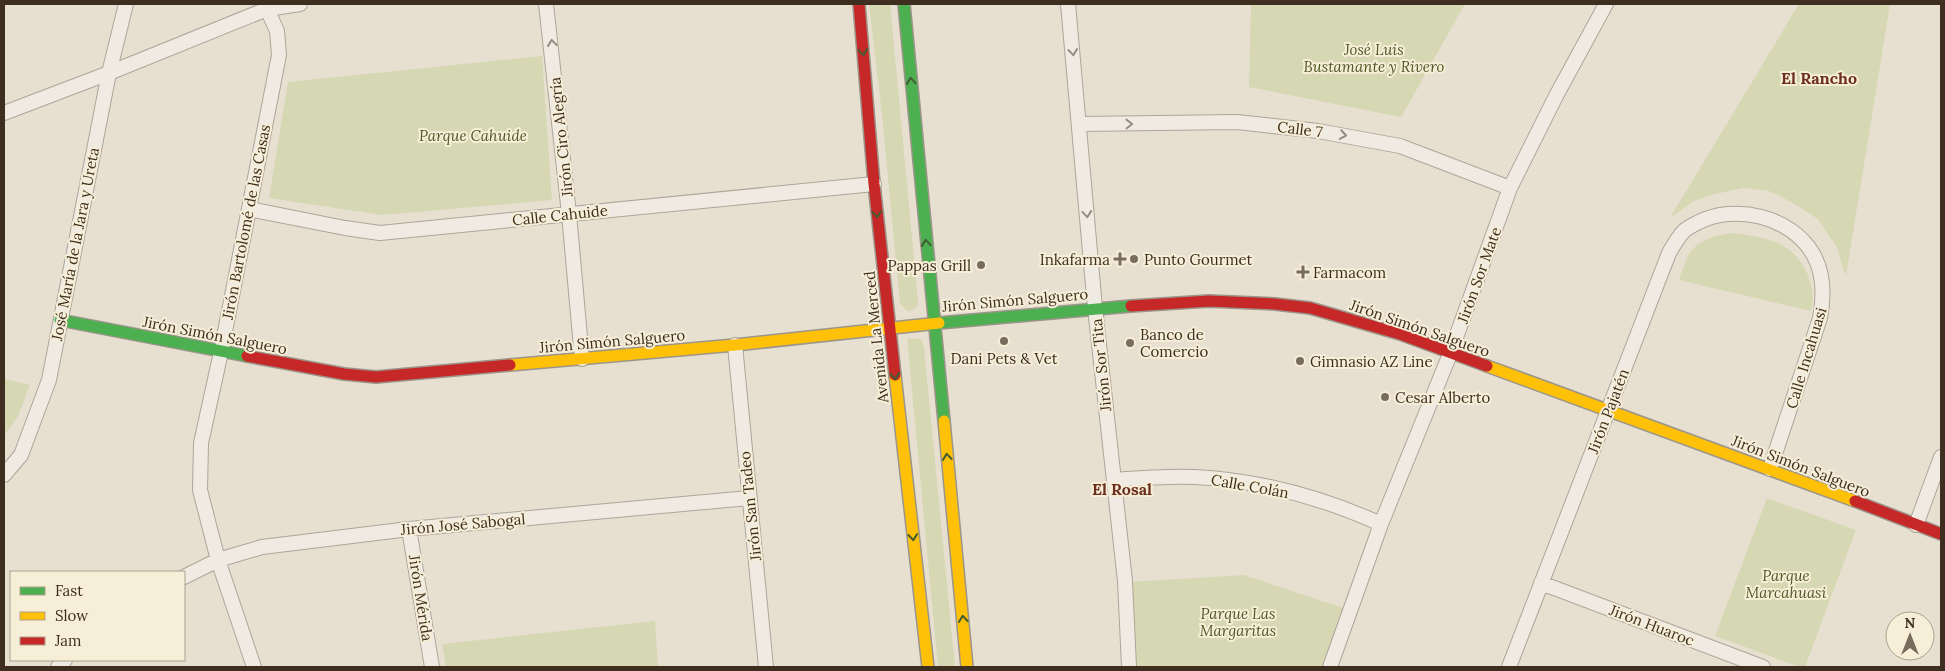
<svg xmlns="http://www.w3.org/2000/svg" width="1945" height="671" viewBox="0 0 1945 671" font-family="Lora,serif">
<rect width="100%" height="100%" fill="#e7e0d1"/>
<path fill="#d6d7b3" d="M869,4H890L918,301L917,307L913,310L907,311L900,303L882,115Z
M1251,4H1465L1401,117L1249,87Z
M1799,4H1890L1846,276L1836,246L1818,219L1791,202L1769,191L1744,188L1715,194L1694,201L1670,218Z
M542,56L552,200L382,215L269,198L288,82Z
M1732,233C1764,237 1793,241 1807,273C1813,286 1814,297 1811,311L1679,280C1682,272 1685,261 1689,254C1698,240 1717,235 1732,233Z
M907,338L921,339L924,348L955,667H938Z
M4,379L30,385L18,416L4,436Z
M1767,498L1856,530L1805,667H1800L1715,636Z
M1244,575L1346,609L1325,667H1135L1130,582Z
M655,621L658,667H446L442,644Z"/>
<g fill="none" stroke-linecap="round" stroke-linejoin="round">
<g stroke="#ada599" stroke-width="16">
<path id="street" d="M546,4L569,214L582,359
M1068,4L1095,308L1125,581L1129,667
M4,113L109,73L267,9L300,4
M1080,124L1237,122L1318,131L1400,146L1510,188
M249,209L345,228L380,233L874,184
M735,345L766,667
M4,475L21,455L49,380L109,73L126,4
M1114,480C1141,478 1167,476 1194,477C1258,480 1323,498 1381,524
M1916,525L1941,457
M409,529L432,667
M184,577L218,560L262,547L409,529L749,498
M1541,583L1763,667
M58,667L65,660
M254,667L218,560L200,490L201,443L221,352L279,55L277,31L267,9
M1330,667L1381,524L1450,354L1510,188L1556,96L1606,4
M1509,667L1669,253C1673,246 1678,237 1684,231C1687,228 1693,225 1697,223C1734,203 1791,216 1813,254C1824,273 1824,297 1820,318L1770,469"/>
</g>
<g stroke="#9c958a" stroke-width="14">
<path id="fast" d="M904,4L944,421
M60,320L247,356
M939,323L1131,306"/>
</g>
<g stroke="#9c958a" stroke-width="14">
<path id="slow" d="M510,365L735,345L939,323
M1487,366L1855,501
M895,375L928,667
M944,421L967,667"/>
</g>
<g stroke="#9c958a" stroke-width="14">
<path id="jam" d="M859,4L874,184L895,375
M1131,306L1209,301L1275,304L1310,308L1400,334L1487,366
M247,356L344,374L376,377L510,365
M1855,501L1941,534"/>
</g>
<use href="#street" stroke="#efebe3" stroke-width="14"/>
<use href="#fast" stroke="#4caf50" stroke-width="11"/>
<use href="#slow" stroke="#ffc107" stroke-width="11"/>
<use href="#jam" stroke="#c62828" stroke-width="11"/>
</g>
<defs><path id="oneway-chevron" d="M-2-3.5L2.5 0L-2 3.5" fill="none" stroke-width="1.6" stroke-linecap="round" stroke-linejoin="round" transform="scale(1.25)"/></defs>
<g stroke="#968c82">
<use href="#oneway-chevron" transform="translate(552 43) rotate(-97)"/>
<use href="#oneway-chevron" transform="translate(1073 52) rotate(84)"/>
<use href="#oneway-chevron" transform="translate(1129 124) rotate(-1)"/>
<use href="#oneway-chevron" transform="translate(1343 135) rotate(10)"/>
<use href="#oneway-chevron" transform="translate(1087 214) rotate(85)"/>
</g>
<g stroke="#425b31">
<use href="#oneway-chevron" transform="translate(863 52) rotate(85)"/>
<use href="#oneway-chevron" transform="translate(911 81) rotate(-95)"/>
<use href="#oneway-chevron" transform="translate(877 214) rotate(84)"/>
<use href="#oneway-chevron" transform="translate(926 243) rotate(-95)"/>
<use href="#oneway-chevron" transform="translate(895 376) rotate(84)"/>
<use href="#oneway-chevron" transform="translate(947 457) rotate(-96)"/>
<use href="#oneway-chevron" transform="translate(913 537) rotate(84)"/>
<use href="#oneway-chevron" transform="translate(963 619) rotate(-96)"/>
</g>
<g fill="#786c5e" stroke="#f7eed8" stroke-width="2">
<path d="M1117.5 251.5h5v5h5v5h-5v5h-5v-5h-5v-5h5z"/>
<circle cx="1134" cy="259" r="5"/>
<circle cx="981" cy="265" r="5"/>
<path d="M1300.5 264.5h5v5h5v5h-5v5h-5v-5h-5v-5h5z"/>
<circle cx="1004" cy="341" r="5"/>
<circle cx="1130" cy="343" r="5"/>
<circle cx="1300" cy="361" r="5"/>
<circle cx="1385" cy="397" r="5"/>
</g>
<g text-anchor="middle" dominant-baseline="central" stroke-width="4" stroke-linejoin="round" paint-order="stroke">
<g font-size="15" font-style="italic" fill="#4d5a26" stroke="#f7eed8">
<text x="1374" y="49">José Luis<tspan x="1374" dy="17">Bustamante y Rivero</tspan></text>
<text x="473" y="135">Parque Cahuide</text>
<text x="1786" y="575">Parque<tspan x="1786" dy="17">Marcahuasi</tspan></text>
<text x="1238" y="613">Parque Las<tspan x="1238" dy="17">Margaritas</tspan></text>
</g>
<g font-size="15" fill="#3d2e20" stroke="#f7eed8">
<text transform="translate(1300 129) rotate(7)">Calle 7</text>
<text transform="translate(561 137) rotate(-96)">Jirón Ciro Alegría</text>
<text transform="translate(560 215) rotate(-6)">Calle Cahuide</text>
<text transform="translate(246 222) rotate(-79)">Jirón Bartolomé de las Casas</text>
<text transform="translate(75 244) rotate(-79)">José María de la Jara y Ureta</text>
<text transform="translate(1479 275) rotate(-70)">Jirón Sor Mate</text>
<text transform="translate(1015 300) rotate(-5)">Jirón Simón Salguero</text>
<text transform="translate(1420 328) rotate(19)">Jirón Simón Salguero</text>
<text transform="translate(215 335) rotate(11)">Jirón Simón Salguero</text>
<text transform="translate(876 337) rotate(-96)">Avenida La Merced</text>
<text transform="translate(612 341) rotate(-5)">Jirón Simón Salguero</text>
<text transform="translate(1806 358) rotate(-73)">Calle Incahuasi</text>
<text transform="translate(1101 365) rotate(-96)">Jirón Sor Tita</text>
<text transform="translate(1608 411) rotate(-69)">Jirón Pajatén</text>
<text transform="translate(1801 466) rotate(21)">Jirón Simón Salguero</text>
<text transform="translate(1250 486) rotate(10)">Calle Colán</text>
<text transform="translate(750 506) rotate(-96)">Jirón San Tadeo</text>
<text transform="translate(463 524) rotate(-5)">Jirón José Sabogal</text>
<text transform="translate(421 598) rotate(81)">Jirón Mérida</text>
<text transform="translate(1652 625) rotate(21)">Jirón Huaroc</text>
</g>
<g font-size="15" fill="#3d2e20" stroke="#f7eed8" text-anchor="start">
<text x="1110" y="259" text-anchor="end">Inkafarma</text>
<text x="1144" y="259">Punto Gourmet</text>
<text x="971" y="265" text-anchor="end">Pappas Grill</text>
<text x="1313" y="272">Farmacom</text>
<text x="1140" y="334">Banco de<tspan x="1140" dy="17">Comercio</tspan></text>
<text x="1004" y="358" text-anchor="middle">Dani Pets &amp; Vet</text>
<text x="1310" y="361">Gimnasio AZ Line</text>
<text x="1395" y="397">Cesar Alberto</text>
</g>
<g font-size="16" font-weight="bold" fill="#6b2e1e" stroke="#f7eed8">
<text x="1819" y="78">El Rancho</text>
<text x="1122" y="489">El Rosal</text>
</g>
</g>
<rect width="1945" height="671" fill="none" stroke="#3d2e20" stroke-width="10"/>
<rect x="10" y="571" width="175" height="90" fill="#f7eed8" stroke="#ada18e"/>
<rect x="20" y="587" width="25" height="8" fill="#4caf50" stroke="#ada18e"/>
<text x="55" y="596" font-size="15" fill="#3d2e20">Fast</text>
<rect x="20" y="612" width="25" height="8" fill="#ffc107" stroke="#ada18e"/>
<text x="55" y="621" font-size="15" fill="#3d2e20">Slow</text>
<rect x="20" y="637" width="25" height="8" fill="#c62828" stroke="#ada18e"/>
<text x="55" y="646" font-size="15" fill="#3d2e20">Jam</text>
<g transform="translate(1910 636)"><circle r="24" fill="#f7eed8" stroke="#ada18e"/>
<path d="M0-4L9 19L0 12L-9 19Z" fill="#786c5e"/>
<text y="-8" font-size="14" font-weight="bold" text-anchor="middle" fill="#3d2e20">N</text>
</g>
</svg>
